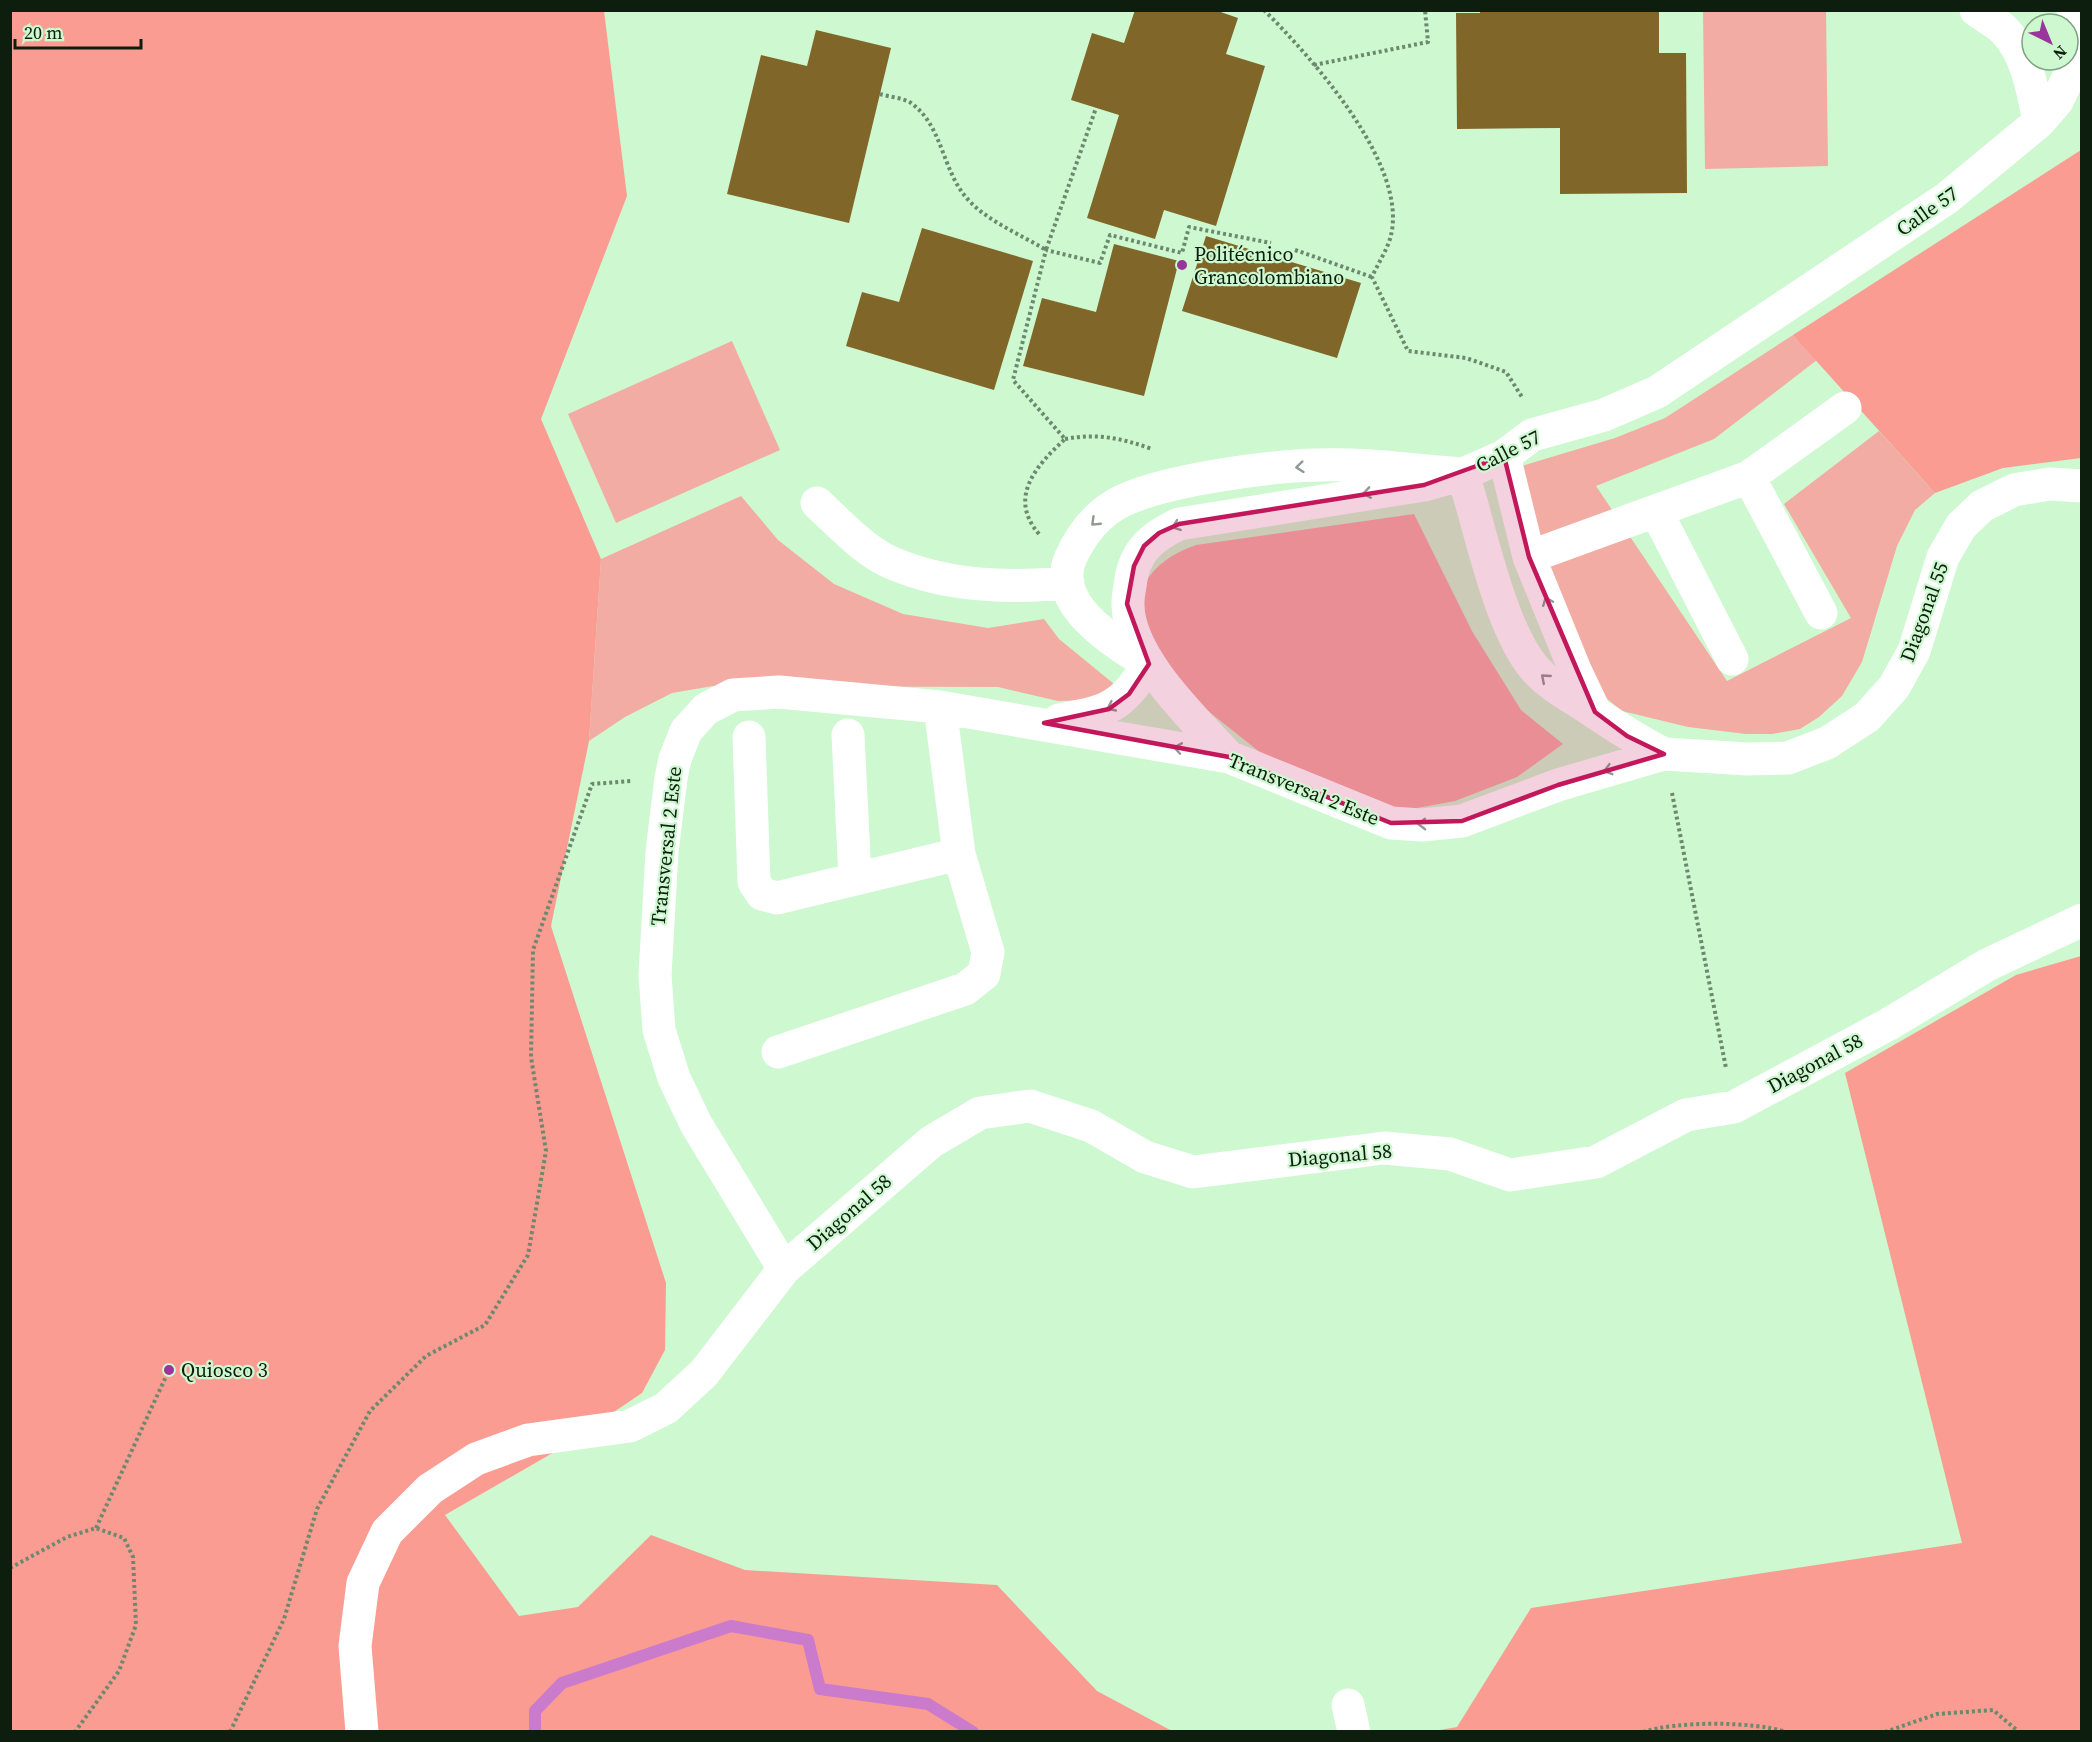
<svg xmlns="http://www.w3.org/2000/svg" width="2092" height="1742" viewBox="0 0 2092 1742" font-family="'Source Serif 4',serif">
<rect width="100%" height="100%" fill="#cdf8d0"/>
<path fill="#f3aca4" d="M1703,11H1826L1828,166L1705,169Z
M1793,335L1817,360L1714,439L1596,486L1727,681L1851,618L1784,504L1879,431L1935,493L1915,510L1897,546L1862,662L1842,696L1819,717L1800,729L1772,734H1746L1688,727L1622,711L1590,685L1515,468L1615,438L1665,418Z
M732,341L780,450L616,523L568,414Z
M741,496L778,540L834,584L903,614L988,628L1044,619L1059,639L1114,684L1089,700L1058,701L998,687L713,686L672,693L625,717L589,741L601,559Z
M1414,514L1472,631L1521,710L1563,744L1517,777L1455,801L1406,810L1349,796L1271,761L1198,703L1150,650L1139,591C1156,565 1167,556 1196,545Z"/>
<path fill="#fa9c91" d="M11,11H604L627,196L541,419L601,559L589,741L551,926L666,1283L665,1350L642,1393L556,1451L445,1515L519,1616L578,1607L651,1535L745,1570L997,1585L1097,1691L1172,1731L11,1732Z
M2081,150V458L2003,468L1935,493L1793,335Z
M2081,956V1731H1434L1457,1727L1531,1608L1962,1543L1845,1073L2016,975Z"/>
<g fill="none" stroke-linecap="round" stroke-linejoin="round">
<path stroke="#cb7bcb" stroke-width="12" d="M535,1732V1711L562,1683L731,1626L808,1640L820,1689L928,1704L973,1732"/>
</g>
<path fill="#806729" d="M1135,10H1215L1238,18L1226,54L1265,66L1216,226L1164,210L1155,239L1087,218L1119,115L1071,100L1092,33L1124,43Z
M1480,10H1659V53H1686L1687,193L1560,194V128L1457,129L1456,13H1480Z
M816,30L891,48L849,223L727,194L761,55L807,66Z
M922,228L1033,261L994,390L846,346L862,292L899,302Z
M1206,236L1361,283L1337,358L1182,311Z
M1114,244L1179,261L1144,396L1023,366L1042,298L1096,312Z"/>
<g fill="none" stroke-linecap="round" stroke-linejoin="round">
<path stroke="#6c896e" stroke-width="4" stroke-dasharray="3 3" stroke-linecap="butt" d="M1264,10C1311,57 1408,164 1391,235C1388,249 1378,263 1372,277L1408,351L1466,358L1506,372L1522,397
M1314,65L1428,42L1425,10
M880,94C889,97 904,98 911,103C942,125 942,168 965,196C984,220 1020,234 1046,250L1096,108
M1295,250L1372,277
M1065,439C1097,433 1121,438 1152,449
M1039,534C1007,497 1037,465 1065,439L1013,380L1046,250L1100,263L1110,235L1182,253L1189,227L1271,243
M1672,793L1726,1068
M96,1528L169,1370
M10,1568L67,1537L96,1528L124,1538L133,1557L136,1625L119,1671L75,1732
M230,1732L284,1619L317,1509L370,1411L426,1356L485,1325L528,1255L546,1151L531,1057L533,950L592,784L631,781
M1643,1732C1676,1721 1753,1721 1786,1732
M1885,1732L1937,1714L1993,1710L2019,1732"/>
<path stroke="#fff" stroke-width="33" d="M1976,10C1985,17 1996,22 2004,30C2027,53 2033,91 2039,122
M1504,456L1529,557L1575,670L1595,712
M1749,477L1821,613
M817,503C840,524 864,551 892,563C948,587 1008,588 1068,583
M1656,511L1732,659
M1529,557L1749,477L1845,408
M1059,720C1111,710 1119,709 1149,664C1116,644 1049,604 1071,557C1082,533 1098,513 1122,501C1166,480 1269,466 1318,465C1366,463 1416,471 1463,474C1480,528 1500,629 1535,669C1552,688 1574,698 1594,712C1620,729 1636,740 1664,754
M848,735L855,878
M749,737L754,882L762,894L777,898L959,854L940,707
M1229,757C1195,720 1126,656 1128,602C1128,595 1130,587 1131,579C1136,550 1153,536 1179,524L1424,485L1463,474L1504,456L1532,435L1604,415L1657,392L1947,198L2039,122L2057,101L2069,76L2078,41L2073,10
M778,1052L965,989L984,974L988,952L959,854
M784,1269L696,1124L674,1078L659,1030L655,975L662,852L671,778L675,759L686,731L706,709L733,695L779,692L940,707L1229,757L1391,823L1422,825L1462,821L1558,785L1664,754L1748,759L1788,758L1827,743L1867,717L1894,687L1914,651L1943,557L1961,526L1982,506L2014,490L2049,484L2082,486
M1348,1705L1354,1732
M362,1732L355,1646L363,1583L387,1532L430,1489L476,1459L528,1440L630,1426L666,1408L704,1373L784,1269L931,1142L980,1113L1030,1106L1091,1126L1145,1157L1193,1172L1384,1148L1450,1154L1510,1175L1596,1162L1686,1115L1734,1107L1889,1024L1987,965L2082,920"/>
</g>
<defs><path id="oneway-chevron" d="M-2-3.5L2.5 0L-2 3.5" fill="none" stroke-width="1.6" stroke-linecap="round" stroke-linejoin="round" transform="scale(1.5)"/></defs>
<g stroke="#929993">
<use href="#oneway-chevron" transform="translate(1300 467) rotate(174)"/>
<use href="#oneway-chevron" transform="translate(1367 493) rotate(171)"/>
<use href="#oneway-chevron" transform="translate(1095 522) rotate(136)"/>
<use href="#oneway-chevron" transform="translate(1176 526) rotate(160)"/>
<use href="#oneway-chevron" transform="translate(1547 601) rotate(-112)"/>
<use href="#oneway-chevron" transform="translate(1545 678) rotate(-139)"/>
<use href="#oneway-chevron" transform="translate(1111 707) rotate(155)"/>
<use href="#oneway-chevron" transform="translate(1178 748) rotate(-170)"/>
<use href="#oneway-chevron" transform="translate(1608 770) rotate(164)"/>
<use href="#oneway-chevron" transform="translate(1422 824) rotate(179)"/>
</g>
<path fill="#c2185b" fill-opacity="0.2" stroke="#c2185b" stroke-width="4.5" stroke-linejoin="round" d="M1504,456L1529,557L1595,712L1627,736L1664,754L1558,785L1462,821L1391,823L1229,757L1044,723L1109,709L1129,694L1149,664L1127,604L1134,566L1144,546L1159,533L1179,524L1424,485Z"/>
<g fill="#99359b" stroke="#cdf8d0" stroke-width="2">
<circle cx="1182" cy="265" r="6"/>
<circle cx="169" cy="1370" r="6"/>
</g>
<g text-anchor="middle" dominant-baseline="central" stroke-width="4.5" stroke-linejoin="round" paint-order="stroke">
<g font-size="20" fill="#0d1d0e" stroke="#cdf8d0">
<text transform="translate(1927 211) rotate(-35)">Calle 57</text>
<text transform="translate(1508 451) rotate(-27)">Calle 57</text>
<text transform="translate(1924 612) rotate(-70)">Diagonal 55</text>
<text transform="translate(1304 789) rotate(22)">Transversal 2 Este</text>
<text transform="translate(666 846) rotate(-84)">Transversal 2 Este</text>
<text transform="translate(1815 1063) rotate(-28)">Diagonal 58</text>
<text transform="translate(1340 1155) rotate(-5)">Diagonal 58</text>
<text transform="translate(849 1212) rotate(-41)">Diagonal 58</text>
</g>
<g font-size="20" fill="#0d1d0e" stroke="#cdf8d0" text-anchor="start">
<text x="1194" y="254">Politécnico<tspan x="1194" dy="23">Grancolombiano</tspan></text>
<text x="181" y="1370">Quiosco 3</text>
</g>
</g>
<rect width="2092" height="1742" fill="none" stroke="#0d1d0e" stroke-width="24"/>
<g transform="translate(2050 42) rotate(137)"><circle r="28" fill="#cdf8d0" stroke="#80a082" stroke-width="1.5"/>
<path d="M0-4.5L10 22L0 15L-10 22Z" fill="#99359b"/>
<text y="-9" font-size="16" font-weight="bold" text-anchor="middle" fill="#0d1d0e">N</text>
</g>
<path d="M15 39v9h126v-9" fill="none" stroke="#0d1d0e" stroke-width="3"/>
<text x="24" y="39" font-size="18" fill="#0d1d0e" stroke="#cdf8d0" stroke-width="4.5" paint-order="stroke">20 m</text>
</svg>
